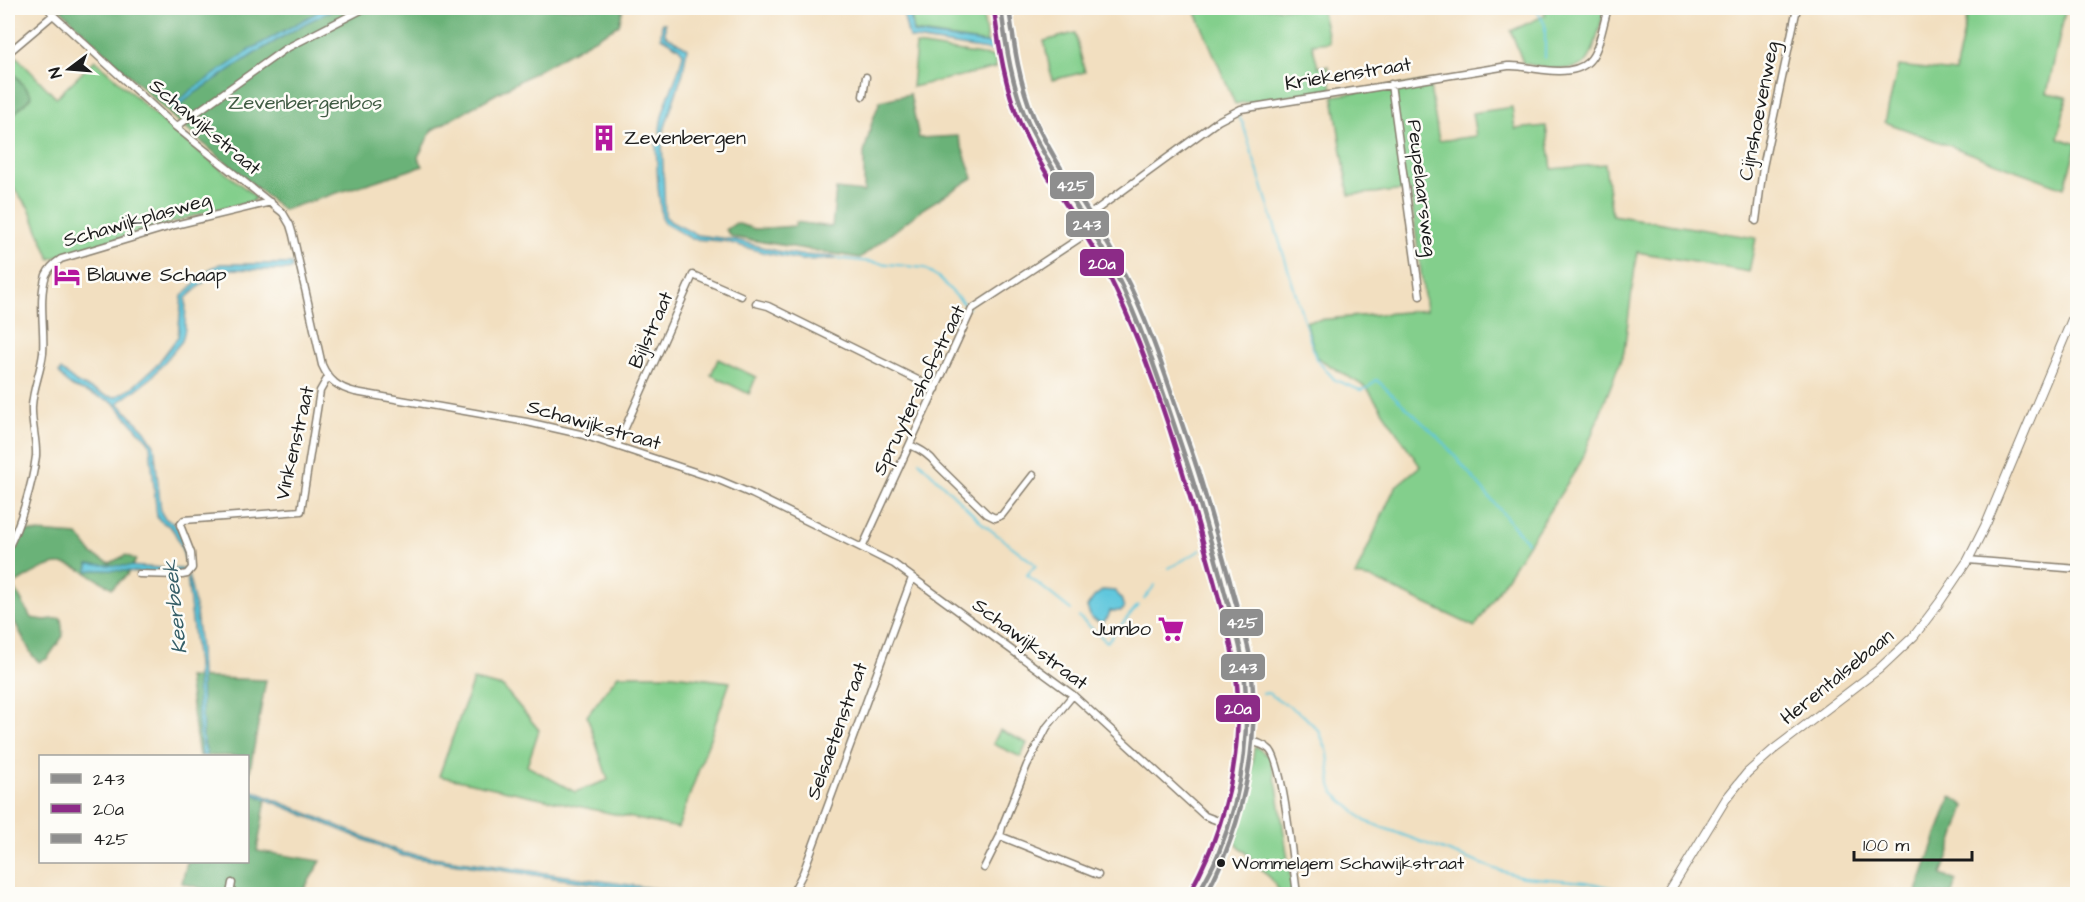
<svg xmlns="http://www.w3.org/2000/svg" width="2085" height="902" viewBox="0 0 2085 902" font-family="'Architects Daughter',sans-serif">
<rect width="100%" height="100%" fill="#fdfcf7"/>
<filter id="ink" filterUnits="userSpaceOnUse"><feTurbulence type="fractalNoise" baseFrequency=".0167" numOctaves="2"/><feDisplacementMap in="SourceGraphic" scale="12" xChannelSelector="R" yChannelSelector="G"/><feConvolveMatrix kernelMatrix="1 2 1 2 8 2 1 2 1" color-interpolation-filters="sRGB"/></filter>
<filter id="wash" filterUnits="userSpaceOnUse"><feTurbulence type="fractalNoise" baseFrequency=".008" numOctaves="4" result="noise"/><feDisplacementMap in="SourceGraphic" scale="24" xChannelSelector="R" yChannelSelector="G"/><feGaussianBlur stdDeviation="1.35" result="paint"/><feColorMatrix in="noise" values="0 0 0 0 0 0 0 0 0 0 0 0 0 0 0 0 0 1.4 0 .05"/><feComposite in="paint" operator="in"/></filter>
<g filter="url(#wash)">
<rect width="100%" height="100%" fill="#f2dfc0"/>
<path fill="#83cf8c" stroke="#507654" stroke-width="1.5" d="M910,8H982L987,43L914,32Z
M1194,8H1321L1329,42L1312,44L1318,67L1328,66L1332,90L1235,104Z
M1542,8H1605C1602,19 1594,54 1587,61C1575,75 1539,67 1523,63L1511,31L1546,15Z
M1969,8H2066L2047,93L2067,97L2058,138L2077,144L2064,188L1885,122L1898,66L1955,72Z
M1075,33L1085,72L1052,80L1044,41Z
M916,45L995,57L996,68L912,87Z
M17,57L56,98L95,60L171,129L256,197L252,202L207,212L50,259L29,208L8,181V120L32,96L8,66Z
M1429,81L1439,141L1476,136L1472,113L1512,107L1515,129L1546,126L1552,169L1605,164L1612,215L1756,238L1749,272L1637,252L1624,352L1581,462L1475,627L1373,579L1355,576L1395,487L1420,466L1367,388L1316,357L1306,321L1426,310L1410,190L1349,195L1333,96Z
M718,359L756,377L749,394L711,375Z
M618,675H673L730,682L678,828L439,776L473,680L503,687L539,730L527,766L575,792L608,780L587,716Z
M1000,730L1027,743L1021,757L993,744Z
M1256,747L1270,757L1277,786L1293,894H1282L1270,878L1235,842L1250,791L1254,748Z"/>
<path fill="#6ab278" stroke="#43674a" stroke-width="1.5" d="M59,8H623L619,25L432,130L418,157L423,166L283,210L179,123Z
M13,53L17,57L8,66L32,96L8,120V58Z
M910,94L919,138L958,136L973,178L924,208L860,258L732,237L726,230L736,223L755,229L795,226L796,222L832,227L836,189L864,192V153L872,122L880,101Z
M22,531L78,535L93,555L110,563L126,555L136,560L127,575L112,588C97,580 78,564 60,564C47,563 24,579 13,585L31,618L45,620L61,618L63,636L47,659L39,662L32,655L8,609V558Z
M188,677L266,680L248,781V756H199Z
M248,792L266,799L257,851L321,861L301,894H222L182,883L187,862H248Z
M1951,796L1965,806L1942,875L1956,881L1952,894H1916Z"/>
<path fill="#60c7dd" stroke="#3e727c" stroke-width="1.5" d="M325,8H337L306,23L254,54L195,93L174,110L172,107L190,91L253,48Z
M902,8H909L913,33L985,43L990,44L994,51L909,38Z
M662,23H665V35L687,48L683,72L663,133H660C660,106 679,80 683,53L678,47L661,37Z
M659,140L662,143L665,216L671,222L697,235L736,240L776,251L800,255L836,257V259L801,260L766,253L724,241L692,239L664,223L662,220L658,187L656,142Z
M220,264H292V269L286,270L219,269L186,298L185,329L182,341L151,378L118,403L145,431L154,445L161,512C164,521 170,520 175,525C184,535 188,555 189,568C177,580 109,566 88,571V564L183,569L186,568C186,559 177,531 169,526C163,522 161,523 157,517L150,445L148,441L113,402L73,387L66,382L59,373L61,370L77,383L107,396L116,397L132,388L156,366L178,337L182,296L210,269Z
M187,576H189L196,612L200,650L203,737L207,756H202L198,720L197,664Z
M1103,590L1115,591L1121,598L1124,608L1121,611H1110L1108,617L1102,623L1091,618L1087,607L1094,597Z
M251,790L403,853L694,894H666L403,856L251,793Z"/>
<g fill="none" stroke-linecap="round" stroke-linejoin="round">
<path stroke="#60c7dd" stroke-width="2" d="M1536,8L1545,25V58
M1237,114L1243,124L1316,359L1335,380L1360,390L1368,388L1376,380L1378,381L1442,441L1527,542
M835,258L924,268L938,277L968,308
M919,461L983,524L1036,565L1027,575L1071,610
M1169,568L1201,550
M1144,599L1155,585
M1079,617L1107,642L1138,605
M1262,694L1268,693L1303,715L1319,731L1328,753L1331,785L1334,793L1365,821L1498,870L1523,877L1586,882L1641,894
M248,790L253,792"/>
</g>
</g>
<g filter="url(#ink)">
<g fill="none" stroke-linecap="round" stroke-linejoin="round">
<g stroke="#877e6e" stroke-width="9">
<path id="minor" d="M48,8L53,15L176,127L283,213L290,225L293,235L322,365C329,381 339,388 355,392L527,422L580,434L719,480L752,494L862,548L894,564L1073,695L1205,816L1229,825
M8,53L53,15
M1391,84L1420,296
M863,96L866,77
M176,127L285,49L365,8
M1085,218L1218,121L1241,109L1508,66C1521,65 1532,69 1545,70C1599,77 1596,49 1608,8
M1756,221L1763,167L1797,8
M756,303L768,306L936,389
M910,445C922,450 930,455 937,465L987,514L995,518L1002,515L1033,475
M617,446L693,275L741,296
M8,548C20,526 33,482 36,456C37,440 31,423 32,406C33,388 41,371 43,353C45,328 38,300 46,275C49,268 55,263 61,259L175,225L271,202
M862,548L972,309L1092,230
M1968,560L2078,569
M139,574L182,575L187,574L192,568L191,553L180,525L184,520L301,511L320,391L328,377
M1245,740C1253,742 1263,743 1270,750C1284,766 1293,868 1297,894
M1000,836L1098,875
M984,868L1000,836L1002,827L1027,765L1047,727L1073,695
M230,894L232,883
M792,894L803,873L912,578"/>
</g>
<g stroke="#877e6e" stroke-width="10">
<path id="tertiary" d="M1668,894L1726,799L1747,773L1773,750L1879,669L1914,636L1939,603L1968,560L1987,522L2078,305"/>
</g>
<g stroke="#877e6e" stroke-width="12">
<path id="secondary" d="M1001,8C1006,46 1012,86 1028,122C1053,176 1090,222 1116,274C1143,329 1162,389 1182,447C1197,490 1210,534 1221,579C1228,603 1236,627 1241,652C1252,712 1243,790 1221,848C1215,864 1206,879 1198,894"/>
</g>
<use href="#minor" stroke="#fff" stroke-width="6"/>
<use href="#tertiary" stroke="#fff" stroke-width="8"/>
<use href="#secondary" stroke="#fce6c4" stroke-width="9"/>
<g stroke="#fdfcf7" stroke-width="9">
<path id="bus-1" d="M1001,8C1006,47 1012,87 1028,123C1053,176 1090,222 1116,274C1144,331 1163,392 1183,451C1198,493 1209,536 1221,578C1227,603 1236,627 1241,652C1253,717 1244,791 1219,852C1214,866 1205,880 1198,894"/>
</g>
<g stroke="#fdfcf7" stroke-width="9">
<path id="bus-2" d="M994,9C999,48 1005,87 1020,123C1044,178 1083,225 1110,278C1156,371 1186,481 1214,581C1225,621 1237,659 1238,701C1239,769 1224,830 1191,890"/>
</g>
<g stroke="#fdfcf7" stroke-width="9">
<path id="bus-3" d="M1009,8C1014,45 1019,83 1034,118C1058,171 1096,218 1122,270C1151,326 1169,387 1190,447C1205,490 1216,534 1229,578C1235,603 1244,627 1249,652C1262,734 1246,821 1206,894"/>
</g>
<use href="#bus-1" stroke="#8e8e8e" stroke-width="4.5"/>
<use href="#bus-2" stroke="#8c2b87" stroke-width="4.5"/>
<use href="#bus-3" stroke="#8e8e8e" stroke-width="4.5"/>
</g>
</g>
<defs>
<g id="building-bare" transform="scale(2.07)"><path d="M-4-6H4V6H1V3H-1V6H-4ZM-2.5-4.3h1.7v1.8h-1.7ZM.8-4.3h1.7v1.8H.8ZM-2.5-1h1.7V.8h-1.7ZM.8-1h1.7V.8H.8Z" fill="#b5179e" stroke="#fdfcf7" stroke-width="2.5" paint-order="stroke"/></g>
<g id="hotel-bare" transform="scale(2.07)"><path d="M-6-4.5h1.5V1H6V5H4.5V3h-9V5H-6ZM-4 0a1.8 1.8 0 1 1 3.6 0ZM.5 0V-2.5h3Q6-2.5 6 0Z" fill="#b5179e" stroke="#fdfcf7" stroke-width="2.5" paint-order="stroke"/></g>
<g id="supermarket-bare" transform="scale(2.07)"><path d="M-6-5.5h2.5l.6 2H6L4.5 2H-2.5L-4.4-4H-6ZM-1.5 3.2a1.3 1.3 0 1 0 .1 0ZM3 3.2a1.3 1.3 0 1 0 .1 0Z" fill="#b5179e" stroke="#fdfcf7" stroke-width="2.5" paint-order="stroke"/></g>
</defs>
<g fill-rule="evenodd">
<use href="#building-bare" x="604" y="138"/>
<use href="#hotel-bare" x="67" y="275"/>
<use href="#supermarket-bare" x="1171" y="629"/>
</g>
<circle fill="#1c1c1c" stroke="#fdfcf7" stroke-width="2" cx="1221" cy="863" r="5"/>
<g text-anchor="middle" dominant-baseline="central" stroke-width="5" stroke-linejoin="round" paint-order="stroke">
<g font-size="18" fill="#1c1c1c" stroke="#fdfcf7" text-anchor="start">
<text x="1232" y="863">Wommelgem Schawijkstraat</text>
</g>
<g font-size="20" fill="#1c1c1c" stroke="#fdfcf7">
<text transform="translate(1348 74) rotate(-9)">Kriekenstraat</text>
<text transform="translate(1759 111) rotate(-79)">Cijnshoevenweg</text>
<text transform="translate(205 127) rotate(40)">Schawijkstraat</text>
<text transform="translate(1422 188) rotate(83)">Peupelaarsweg</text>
<text transform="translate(137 220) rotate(-16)">Schawijkplasweg</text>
<text transform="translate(651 330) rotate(-66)">Bijlstraat</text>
<text transform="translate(919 390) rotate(-64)">Spruytershofstraat</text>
<text transform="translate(594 425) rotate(16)">Schawijkstraat</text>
<text transform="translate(295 443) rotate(-77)">Vinkenstraat</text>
<text transform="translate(1030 644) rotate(37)">Schawijkstraat</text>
<text transform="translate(1837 677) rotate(-39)">Herentalsebaan</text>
<text transform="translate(837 731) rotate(-70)">Selsaetenstraat</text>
</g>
<g font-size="20" fill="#405b43" stroke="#fdfcf7">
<text x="305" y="103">Zevenbergenbos</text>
</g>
<g font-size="20" fill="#1c1c1c" stroke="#fdfcf7" text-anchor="start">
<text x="624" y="138">Zevenbergen</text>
<text x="87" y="275">Blauwe Schaap</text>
<text x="1151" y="629" text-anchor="end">Jumbo</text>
</g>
<g font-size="21" font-style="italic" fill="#376069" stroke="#fdfcf7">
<text transform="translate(175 607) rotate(-96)">Keerbeek</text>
</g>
</g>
<g stroke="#fdfcf7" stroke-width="2">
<rect x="1049" y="171" width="46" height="29" rx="6" fill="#8e8e8e"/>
<rect x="1065" y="210" width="45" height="28" rx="6" fill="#8e8e8e"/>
<rect x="1079" y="248" width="46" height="29" rx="6" fill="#8c2b87"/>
<rect x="1219" y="608" width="45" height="29" rx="6" fill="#8e8e8e"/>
<rect x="1220" y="653" width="46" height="28" rx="6" fill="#8e8e8e"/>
<rect x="1215" y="694" width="46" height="29" rx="6" fill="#8c2b87"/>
</g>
<g font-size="16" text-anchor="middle" font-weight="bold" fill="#fff">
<text x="1072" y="191">425</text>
<text x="1087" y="230">243</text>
<text x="1102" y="269">20a</text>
<text x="1242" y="628">425</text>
<text x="1243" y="673">243</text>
<text x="1238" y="714">20a</text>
</g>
<rect width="2085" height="902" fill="none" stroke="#fdfcf7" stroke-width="30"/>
<rect x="39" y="755" width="210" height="108" fill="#fdfcf7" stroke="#a3a29f" stroke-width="1.5"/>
<rect x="51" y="774" width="30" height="9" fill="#8e8e8e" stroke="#a3a29f" stroke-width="1.5"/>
<text x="93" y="785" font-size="18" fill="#1c1c1c">243</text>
<rect x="51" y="804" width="30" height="9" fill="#8c2b87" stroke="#a3a29f" stroke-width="1.5"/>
<text x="93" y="815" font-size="18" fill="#1c1c1c">20a</text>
<rect x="51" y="834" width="30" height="9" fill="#8e8e8e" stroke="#a3a29f" stroke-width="1.5"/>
<text x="93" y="845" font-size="18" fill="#1c1c1c">425</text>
<g transform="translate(69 69) rotate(254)" stroke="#fdfcf7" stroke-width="4.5" paint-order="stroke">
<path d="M0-4.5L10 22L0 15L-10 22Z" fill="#1c1c1c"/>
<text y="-9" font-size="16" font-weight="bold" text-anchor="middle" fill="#1c1c1c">N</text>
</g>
<path d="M1854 851v9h118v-9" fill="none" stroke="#1c1c1c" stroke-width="3"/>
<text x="1863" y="851" font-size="18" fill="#1c1c1c" stroke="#fdfcf7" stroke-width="4.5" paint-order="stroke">100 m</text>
</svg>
